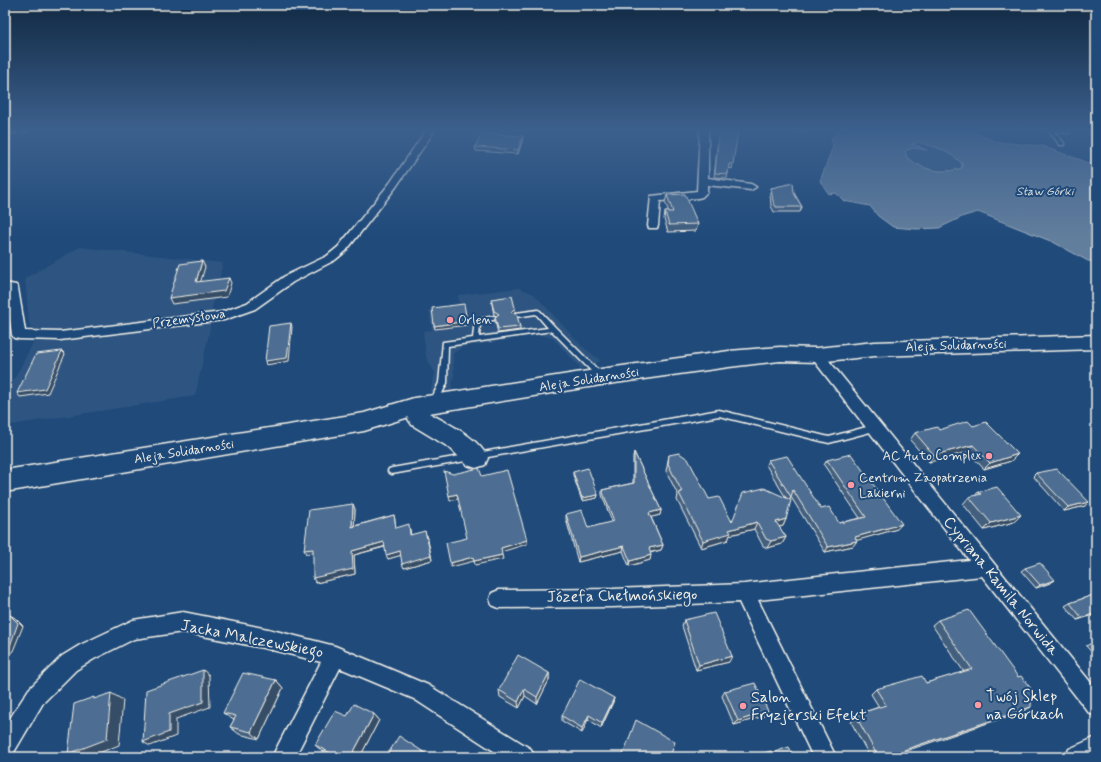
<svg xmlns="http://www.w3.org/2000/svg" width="1101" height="762" viewBox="0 0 1101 762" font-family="Mynerve,sans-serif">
<rect width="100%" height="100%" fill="#1f4a7a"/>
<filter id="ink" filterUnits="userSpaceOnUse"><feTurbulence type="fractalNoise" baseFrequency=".025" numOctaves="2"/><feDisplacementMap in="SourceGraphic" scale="8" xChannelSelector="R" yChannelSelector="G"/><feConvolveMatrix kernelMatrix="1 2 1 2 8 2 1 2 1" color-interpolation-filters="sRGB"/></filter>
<g filter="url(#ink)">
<path fill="#2d5581" d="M80,247L223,263L210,317V329L195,396L5,426V397L36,337L29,323L25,278Z
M519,288L534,294L582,346L601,361L581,369L553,338L539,335L462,347L453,354L454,375L451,392L430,393L435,373L426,357L423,331L432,330L429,310L459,306L458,295Z"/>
<path fill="#3a5f88" stroke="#97a8b8" d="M918,142C935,146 948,151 962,163V168C941,175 924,170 907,158L905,151L912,148L921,147L910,144Z"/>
<path fill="#627e9d" stroke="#9cacbb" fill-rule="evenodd" d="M851,130H967L998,142L1042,146L1092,164L1096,167V262L1088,261L1053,242L978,212L964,216L939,228L916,229L893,227L878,216L870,206L844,201L836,193L829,194L820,181L833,146L831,138L838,131L847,133ZM918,142C935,146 948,151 962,163V168C941,175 924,170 907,158L905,151L912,148L927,150L911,144Z"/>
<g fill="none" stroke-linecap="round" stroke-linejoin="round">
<g stroke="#f4f1e8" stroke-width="3">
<path id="service" d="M1048,130L1069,131V133H1067L1053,131L1064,143V145H1060Z
M538,310L540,311L555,327L602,374L603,376L602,378H598L552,331L448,346L447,383L437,404H431L430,402L439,383L443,342L473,338L475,320L495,316L498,318L497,319L480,323L479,337L548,328L536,314L516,317L513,315L516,313Z
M719,410L829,437L874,425L877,426L878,428L877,430L874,431L829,443L719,416L392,474L389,473L388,471L389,469L392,468Z"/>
</g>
<g stroke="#f4f1e8" stroke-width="3">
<path id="minor" d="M426,130H435L396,187L346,251L335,260L293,282L255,309L224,320L60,340L19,339L14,338L12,335L5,283L16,285L18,288L25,331L60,332L222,312L247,303L285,276L327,256L338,247L390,183Z
M700,130H708V178L751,184L756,187L751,190L707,185V192L702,197L698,198L660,201L658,226L657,228H649L648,226L651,196L697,191Z
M817,350L822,352L1096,689V716L1089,713L982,576L758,600L836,757H813L739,602L613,607L499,608L492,605L490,599L492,593L499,590L613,589L744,584L969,560L812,358L810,355L812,352Z
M183,612L268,629L335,646L428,685L531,749L534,757H503L414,699L340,668L295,757H272L321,662L268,649L183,632L134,639L94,659L76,670L43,703L13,754L5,757V726L29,689L62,656L80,645L133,620Z
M1096,737V757H1066L1069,749Z"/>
</g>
<g stroke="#f4f1e8" stroke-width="3">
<path id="primary" d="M1096,335V349L875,356L817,362L780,361L729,367L601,385L429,413C450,425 477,436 488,458L485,465L476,468L467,465L450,448L412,425L408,419L409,417L364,431L5,492V470L364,413L414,398L601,369L729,351L780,347L817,348L875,342Z"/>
</g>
<use href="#service" fill="#1f4a7a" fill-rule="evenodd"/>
<use href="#minor" fill="#1f4a7a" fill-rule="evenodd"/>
<use href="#primary" fill="#1f4a7a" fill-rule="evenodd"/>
<g stroke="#f4f1e8" stroke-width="3">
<path id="rail" d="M5,135L32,130"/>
</g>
<use href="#rail" stroke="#1f4a7a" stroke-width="2" stroke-dasharray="6" stroke-linecap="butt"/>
</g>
<path fill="#425f7e" stroke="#f4f1e8" d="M719,130L733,164L732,169L729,168L727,178L714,177Z
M783,130H802V132Z
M523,139L518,154L476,151L475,147Z
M771,188L794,193L802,207L800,212H774L771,206L770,194Z
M667,195L698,224L696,231L668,232L664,219L665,212H669L665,202Z
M491,299L515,308V312L514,313L520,327V330L498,333L495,321V317L497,316L494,315Z
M973,426L1018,454L1011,461L984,469L968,452L929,462L910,440L915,433Z
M634,452L661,510L660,515L651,517L663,545L661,550L650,553V560L629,566L623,551L578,562L566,519V514L588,528L612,522L602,495V490L633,483V457Z
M669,455L709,499L732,521L786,498L766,465L768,460L821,509L839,523L860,518L824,465L827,460L897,529L857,540L853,546L825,552L791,497L790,500L786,519L783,526L779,527L786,537L782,544L767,548L763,546L754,529L730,535L728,540L701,548L677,500L678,495L666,471Z
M573,472L598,495L597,498L582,501L573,475Z
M1036,473L1089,502L1085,506L1064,511L1033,476Z
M978,492L1021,515L1014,522L984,530L963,504L969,497L975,496Z
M355,509L354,526L394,515L395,520L396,528L410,529L411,535H427L432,560L404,568L401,555L388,559L385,547L354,555L355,574L316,583L313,553L306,554L304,550Z
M1025,568L1055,580L1050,583L1036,588L1021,571Z
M1096,594V614L1077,620L1065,606L1070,603Z
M684,620L729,662L696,670L682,626Z
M938,620L1023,711L904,751L900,757H870L851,722L857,718L856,717L861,713L879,707L871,694L876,689L926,683L964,672L932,625Z
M1096,641V657L1086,646Z
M549,673V680L537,704L525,696L519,708L500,697L499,690Z
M276,680L283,688L259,739L239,734L230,727L234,720L232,719L223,713Z
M725,691L764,716L734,725L722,696Z
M614,698L613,702L601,728L588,719L582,733L562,721V716Z
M374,714L379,720L360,757H334L322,751L315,745L347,716Z"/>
<path fill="#364d66" stroke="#f4f1e8" d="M523,136V139L518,154V150Z
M202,261L205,267L199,287L196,282Z
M229,278L231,283L227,297L172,304L169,298Z
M515,308V312L512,315L511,312Z
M467,321L468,325L435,329L434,326Z
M291,323L292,327L289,361L266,365L265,361Z
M62,351L65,354L48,393L20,397L17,393Z
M973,445L968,452L929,462L934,455Z
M1018,454L1011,461L984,469L990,463Z
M457,494L458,499L450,501L449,496Z
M598,495L597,498L582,501V498Z
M1089,502L1085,506L1064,511L1068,507Z
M353,504L355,509L354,531L352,527Z
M661,510L660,515L648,518L649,513Z
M1021,515L1014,522L984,530L991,523Z
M786,519L783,526L773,528L776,522Z
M757,522L754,529L730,535L728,540L701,548L703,541L729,530Z
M902,524L897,529L851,542L855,537Z
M425,531L432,560L404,568L402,564Z
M786,537L782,544L767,548L771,541Z
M527,540V544L501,552V548Z
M857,541L853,546L825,552L828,547Z
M384,542L386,546L354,555L355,574L316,583L313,578L352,551Z
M663,545L661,550L647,553L649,548Z
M624,546L623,551L578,562L579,557Z
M400,551L402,555L388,559L386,555Z
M502,555L503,559L475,565L474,561Z
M651,555L650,560L629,566L630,561Z
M473,557L474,561L451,567L450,563Z
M1055,580L1050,583L1036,588L1040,585Z
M1096,613V614L1077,620L1082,618Z
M10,615L15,618L23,626L13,651L5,658V652Z
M732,656L729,662L696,670L699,665Z
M203,670L209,675L210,707L176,719V736L150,746L143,742L169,714Z
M549,673V680L537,704V697Z
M276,680L283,688L259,739L251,732Z
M524,689L525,696L519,708L518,702Z
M111,693L123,700L119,745L89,757H76L68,754Z
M614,698L613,702L601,728L602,723Z
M1031,707L1023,711L897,754L904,750Z
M768,711L764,716L734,725L738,721Z
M374,714L379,720L360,757H351Z
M589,715L588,719L582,733V728Z"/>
<path fill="#4d6e92" stroke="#f4f1e8" d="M719,130H728L738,131L733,164H729L728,174L715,173Z
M482,133L523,136L518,150L475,147Z
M793,183L794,193L802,207H776L773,201L771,188Z
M685,194L698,224L669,225L665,212H673L667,195Z
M202,261L196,282L229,278L224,291L169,298L180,264Z
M512,296L515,308L511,312L517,315L520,327L498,329L495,317L499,314L494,311L491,299Z
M464,304L467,321L434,326L432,308Z
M291,323L287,358L265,361L269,326Z
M62,351L45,389L17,393L36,354Z
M968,421L973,426L986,422L1018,454L990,463L973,445L934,455L915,433L937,427L939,430Z
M634,452L661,510L649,513L663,545L649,548L651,555L630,561L624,546L579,557L566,514L582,510L588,528L614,521L602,490L634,483Z
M679,453L688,459L709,499L719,497L732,522L743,493L764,488L791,500L786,519L776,522L786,537L771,541L766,539L757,522L729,530L731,533L703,541L679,493L682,492L668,464L669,455Z
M851,454L902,524L855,537L857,541L828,547L793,490L791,497L768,460L787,456L821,509L829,507L839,523L866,517L827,460Z
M479,468L482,476L507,470L527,540L501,548L502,555L474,561L473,557L450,563L446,543L467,538L457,494L449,496L444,471L453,474Z
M588,468L598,495L582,498L573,472Z
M1057,469L1089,502L1068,507L1036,473Z
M997,487L1021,515L991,523L969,497L981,494L978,492Z
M353,504L352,527L394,515L396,528L409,524L410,535L425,531L431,555L402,564L400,551L386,555L384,542L352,551L353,569L313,578V549L304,550L309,510Z
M1040,563L1055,580L1040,585L1025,568Z
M1096,594V613L1082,618L1070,603Z
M969,610L1018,677L1021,676L1032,690L1031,707L904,750L906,754L897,757H886V756L883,757H878L857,718L863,716L861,713L886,705L876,689L922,676L926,683L972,669L938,620Z
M714,613L732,656L699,665L684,620Z
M10,615L18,623L9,649L5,652V616Z
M518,655L549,673L537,697L524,689L518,702L499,690Z
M203,670V702L169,714V732L143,742L146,690Z
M243,673L276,680L251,732L230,727L236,716L223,713Z
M580,679L614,698L602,723L589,715L582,728L562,716Z
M755,683L768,711L738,721L725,691Z
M111,693L107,739L68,754L74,704L94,697V699Z
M354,704L374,714L351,757H338L315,745L335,711L347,716Z
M636,720L675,742L671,754L676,757H622Z
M399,736L428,755L427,757H386Z
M789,747L794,757H750L771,751L772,753Z"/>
</g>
<linearGradient id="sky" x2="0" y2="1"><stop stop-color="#112943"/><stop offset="0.55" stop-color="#3c608d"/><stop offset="1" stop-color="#3c608d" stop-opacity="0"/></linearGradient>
<rect width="1101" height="237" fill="url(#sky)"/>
<g fill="#ff9aa2" stroke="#1f4a7a" stroke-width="1.5">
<circle cx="450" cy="320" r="4"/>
<circle cx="989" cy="456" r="4"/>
<circle cx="851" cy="485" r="4"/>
<circle cx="978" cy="705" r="4"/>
<circle cx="743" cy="706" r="4"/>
</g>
<g text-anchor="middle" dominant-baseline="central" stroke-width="4" stroke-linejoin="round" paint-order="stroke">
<g font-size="12" font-style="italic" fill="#dee0dd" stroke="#1f4a7a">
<text x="1045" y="192">Staw Górki</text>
</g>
<g font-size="13" fill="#f4f1e8" stroke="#1f4a7a">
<text transform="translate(189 319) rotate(-8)">Przemysłowa</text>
<text transform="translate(956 346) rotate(-2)">Aleja Solidarności</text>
<text transform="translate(589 380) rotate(-9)">Aleja Solidarności</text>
<text transform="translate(184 452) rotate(-9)">Aleja Solidarności</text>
</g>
<g font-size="13" fill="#f4f1e8" stroke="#1f4a7a" text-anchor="start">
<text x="458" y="320">Orlen</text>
<text x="981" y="456" text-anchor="end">AC Auto Complex</text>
<text x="859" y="478">Centrum Zaopatrzenia<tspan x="859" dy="15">Lakierni</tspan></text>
</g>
<g font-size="16" fill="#f4f1e8" stroke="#1f4a7a">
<text transform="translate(1001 586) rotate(51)">Cypriana Kamila Norwida</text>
<text transform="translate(622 596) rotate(-1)">Józefa Chełmońskiego</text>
<text transform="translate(252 639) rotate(11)">Jacka Malczewskiego</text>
</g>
<g font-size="16" fill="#f4f1e8" stroke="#1f4a7a" text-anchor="start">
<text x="986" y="696">Twój Sklep<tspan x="986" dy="18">na Górkach</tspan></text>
<text x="751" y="697">Salon<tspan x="751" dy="18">Fryzjerski Efekt</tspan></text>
</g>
</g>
<rect width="1101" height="762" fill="none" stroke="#1f4a7a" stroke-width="20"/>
<rect x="10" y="10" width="1081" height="742" fill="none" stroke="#f4f1e8" stroke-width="1.5" filter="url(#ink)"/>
</svg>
